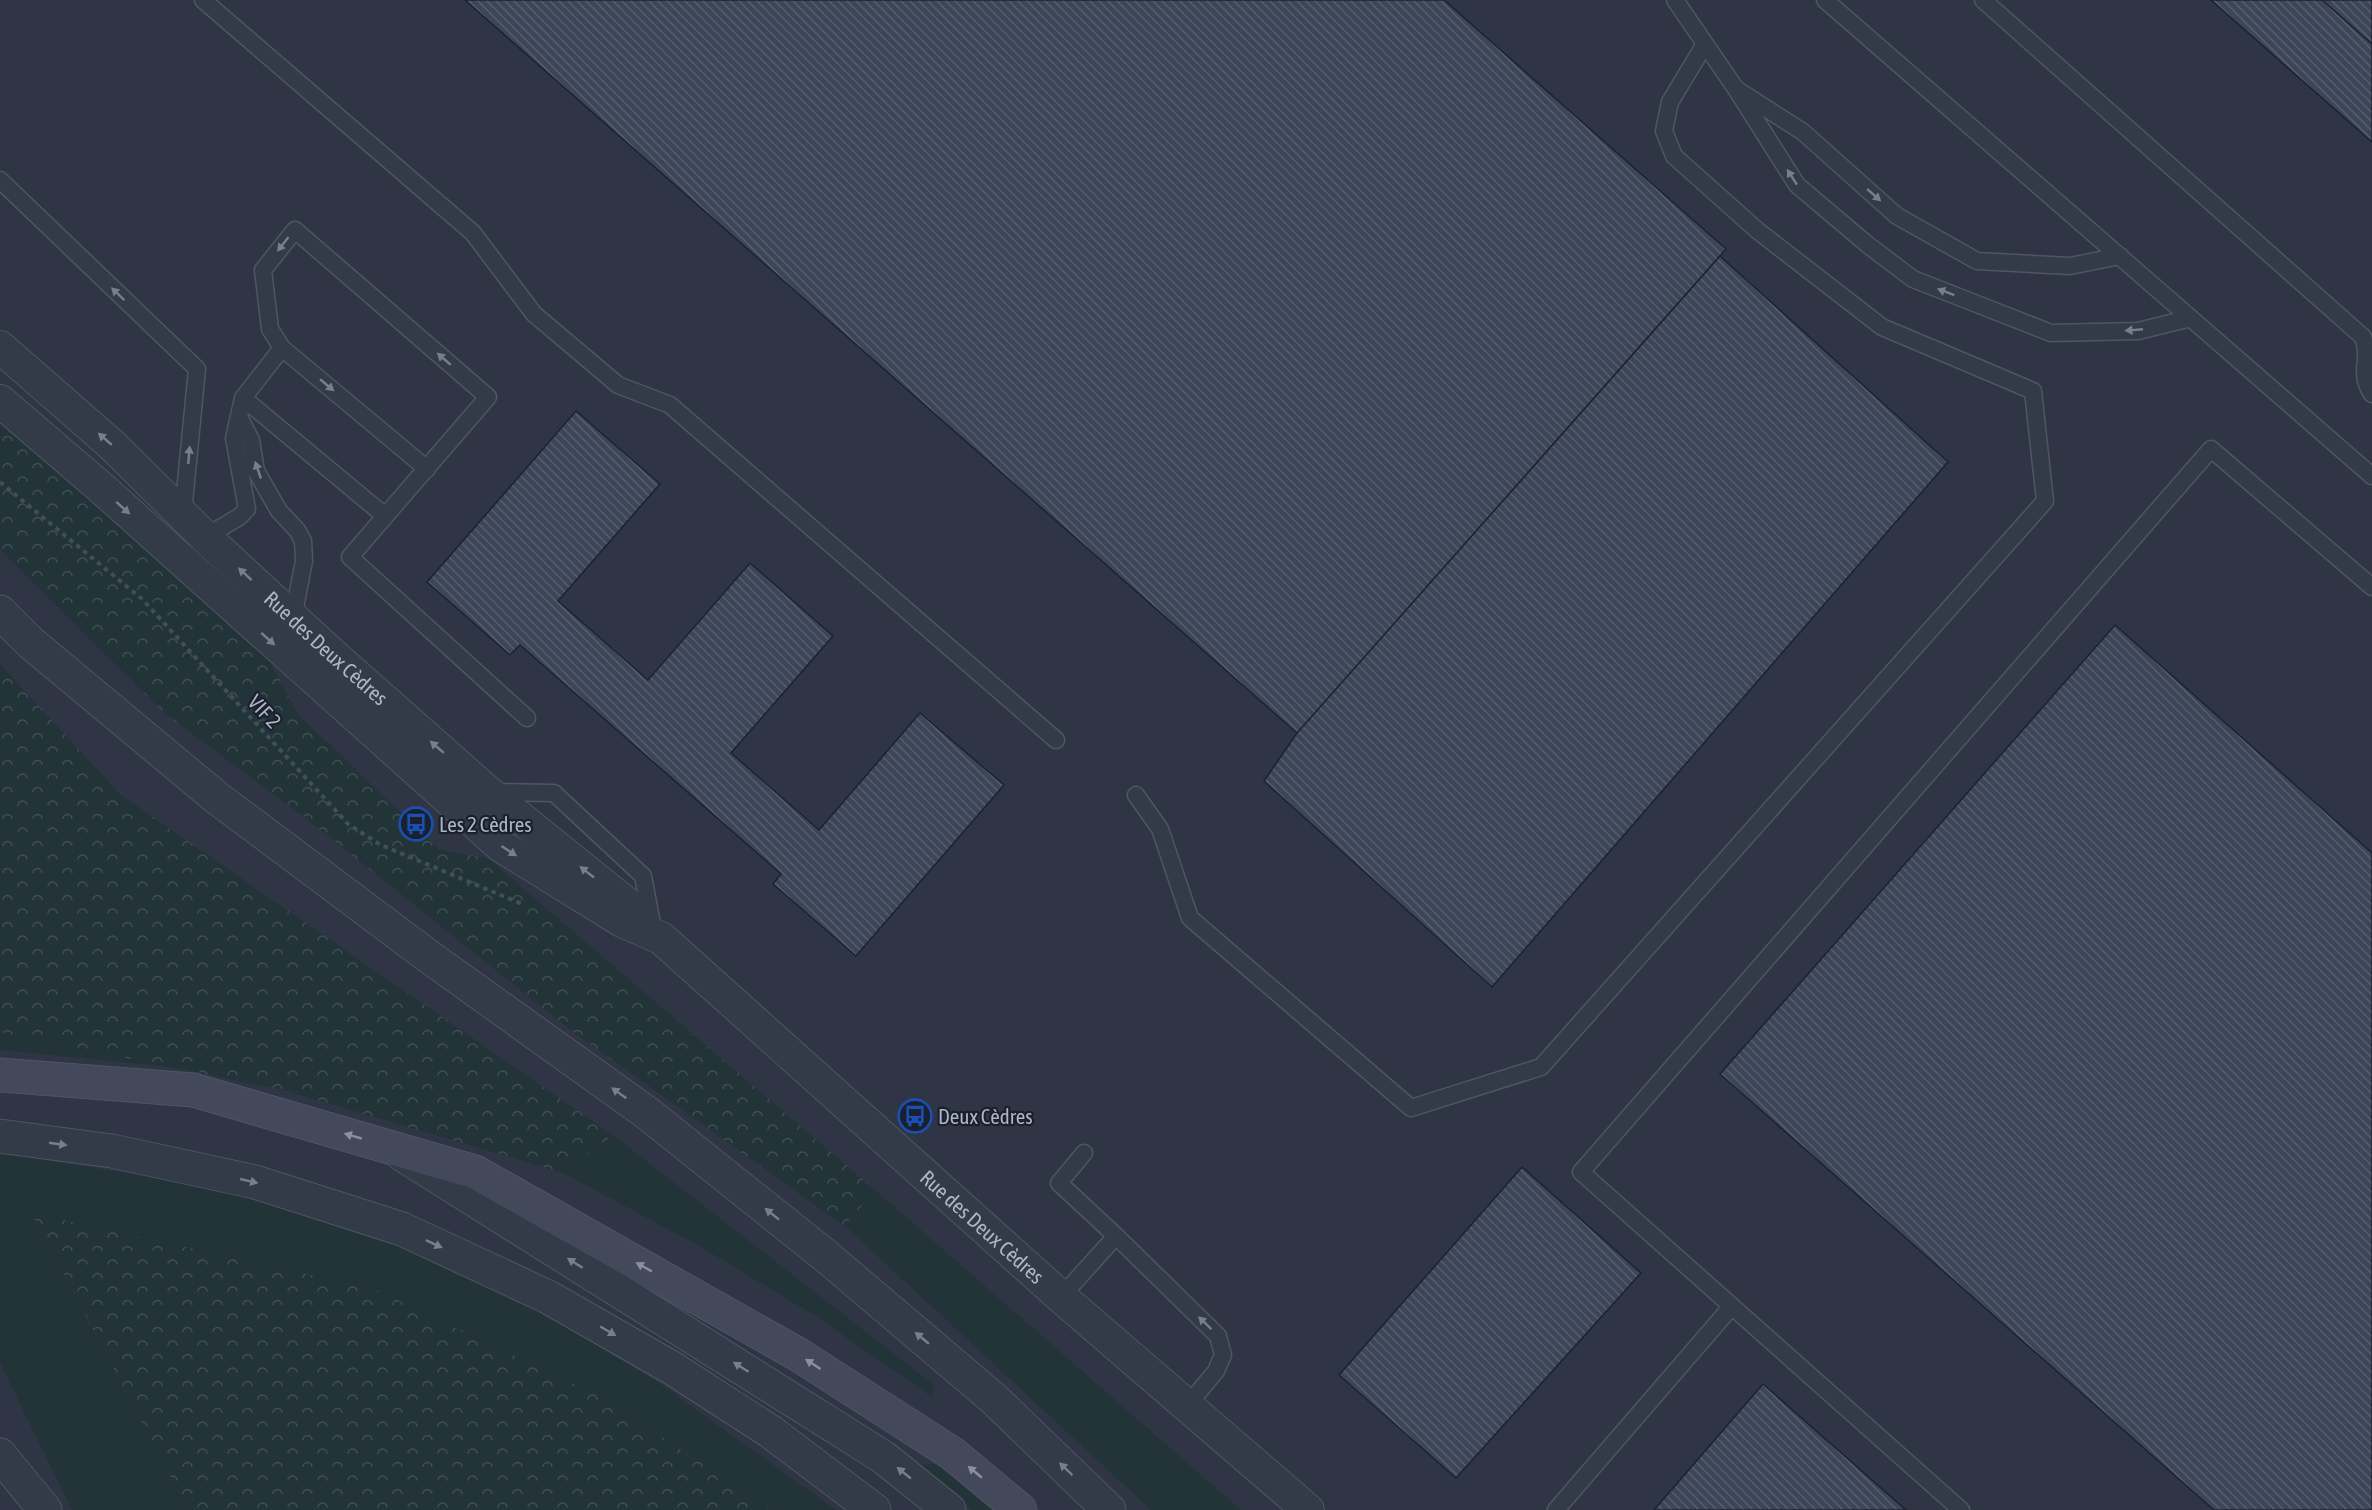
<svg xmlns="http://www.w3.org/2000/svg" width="2372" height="1510" viewBox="0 0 2372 1510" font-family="'Asap Condensed',sans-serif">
<defs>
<pattern id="forest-crowns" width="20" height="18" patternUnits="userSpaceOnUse" patternTransform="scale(1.5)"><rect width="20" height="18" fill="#233439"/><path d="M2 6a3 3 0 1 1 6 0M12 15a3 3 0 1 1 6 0" fill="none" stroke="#404f54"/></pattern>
<pattern id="building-back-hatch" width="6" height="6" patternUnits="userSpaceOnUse" patternTransform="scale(1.5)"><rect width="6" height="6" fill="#3d4658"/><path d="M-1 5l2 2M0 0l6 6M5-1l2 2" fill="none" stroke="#565e6e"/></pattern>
</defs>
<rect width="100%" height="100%" fill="#212838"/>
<path fill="#2f3545" d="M0,0H2372V1510H0Z"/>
<path fill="#233439" d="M0,1032L181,1068L0,1050Z
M613,1135L934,1385L932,1397L814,1315L696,1244L563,1173Z
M0,1153L158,1178L290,1207L402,1247L525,1301L659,1383L836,1510H773L601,1397L32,1214L188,1510H72L0,1363Z
M875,1190L1241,1510H1151L845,1226Z
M913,1464H935L993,1510H971Z"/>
<path fill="url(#forest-crowns)" d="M0,416L265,653L299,715L439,849L489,859L875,1190L844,1226L569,1029L313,824L164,713L0,550Z
M0,664L121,795L613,1135L563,1173L283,1090L0,1032Z
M32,1213L377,1290L601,1397L773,1510H188Z"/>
<path fill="url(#building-back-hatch)" stroke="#1c222f" stroke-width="1.5" d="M465,0H1444L1726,249L1297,733Z
M2211,0H2322L2372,44V142Z
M2322,0H2372V44Z
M1720,256L1948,462L1492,987L1264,781L1297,733Z
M576,411L660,484L558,601L648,680L750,563L833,636L731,753L819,830L920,713L1004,785L856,956L773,884L781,874L520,645L510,655L427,582Z
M2115,625L2372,853V1510H2214L1720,1074Z
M1522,1167L1641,1273L1456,1478L1339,1375Z
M1763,1384L1906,1510H1654Z"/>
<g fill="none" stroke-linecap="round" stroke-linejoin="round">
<g stroke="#4f5563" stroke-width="19">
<path id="service" d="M203,0L473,233L534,314L618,385L670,405L1056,740
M1675,0L1736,89
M1825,0L2372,476
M1983,0L2363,337C2372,360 2357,371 2372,394
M0,180L197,369L183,513
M2120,256L2070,266L1977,261L1897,216L1803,132L1736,89L1797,185L1868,245L1913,279L2051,333L2138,331L2191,318
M243,398L385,516
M240,419L251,440L256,471L279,511L297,530L303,541L304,561L293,618
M427,469L282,348L270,329L263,270L295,230L488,397L350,557L527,718
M205,537L239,517L247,509L234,438L243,398L282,348
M492,792L554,793L643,876L652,924
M1136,795L1160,829L1190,918L1411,1108L1541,1067L2045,501L2033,391L1882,327L1758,231L1674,156L1664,131L1670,102L1705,44
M1084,1153L1059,1183L1116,1236
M1061,1297L1116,1236L1218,1336L1223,1355L1216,1371L1187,1406
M1556,1510L1732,1306
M1961,1510L1581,1172L2211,449L2372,587"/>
</g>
<g stroke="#4f5563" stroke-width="34">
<g id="minor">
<path id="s1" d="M0,347L112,445L205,537L332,654L488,792L627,904"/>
<path id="s2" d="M0,401L99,486L501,846L622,921L661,938L1061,1297L1308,1510"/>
</g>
</g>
<g stroke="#4f5563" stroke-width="35">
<path id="tertiary" d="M0,612L31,643L217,798L428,956L647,1113L827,1257L994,1399L1109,1510
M0,1136L112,1151L255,1182L402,1229L548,1297L672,1368L771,1432L874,1510
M403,1155L883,1457L949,1510
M0,1455L45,1510"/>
</g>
<g stroke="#4f5563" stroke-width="35">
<path id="secondary" d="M0,1075L193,1090L475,1172L799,1355L953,1454L1020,1510"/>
</g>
<path stroke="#405156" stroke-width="4" stroke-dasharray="4.5 4.5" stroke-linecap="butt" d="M0,482L142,599L348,824L381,845L522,904"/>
<use href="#service" stroke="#343b48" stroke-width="16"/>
<use href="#minor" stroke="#343b48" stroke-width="32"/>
<use href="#tertiary" stroke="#343b48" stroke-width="33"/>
<use href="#secondary" stroke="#43495b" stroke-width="33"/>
</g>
<defs><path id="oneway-solid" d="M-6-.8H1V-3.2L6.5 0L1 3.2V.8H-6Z" transform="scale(1.5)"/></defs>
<g fill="#787e8d">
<use href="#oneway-solid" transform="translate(1792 177) rotate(-123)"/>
<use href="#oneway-solid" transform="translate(1874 195) rotate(41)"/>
<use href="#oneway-solid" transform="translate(283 244) rotate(128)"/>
<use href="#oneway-solid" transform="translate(1946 292) rotate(-159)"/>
<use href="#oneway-solid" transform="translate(118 294) rotate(-136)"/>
<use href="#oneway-solid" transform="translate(2134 330) rotate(175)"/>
<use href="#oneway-solid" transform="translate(444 359) rotate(-139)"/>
<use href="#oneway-solid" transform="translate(327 385) rotate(40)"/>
<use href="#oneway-solid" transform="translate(105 439) rotate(-139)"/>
<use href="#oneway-solid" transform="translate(189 455) rotate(-85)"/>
<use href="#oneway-solid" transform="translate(258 470) rotate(-109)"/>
<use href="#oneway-solid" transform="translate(123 508) rotate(42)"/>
<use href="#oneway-solid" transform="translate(245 574) rotate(-137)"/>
<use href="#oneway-solid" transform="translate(268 639) rotate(42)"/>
<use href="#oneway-solid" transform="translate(437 747) rotate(-139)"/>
<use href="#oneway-solid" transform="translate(509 851) rotate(33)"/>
<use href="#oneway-solid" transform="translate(587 872) rotate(-142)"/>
<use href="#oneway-solid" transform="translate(619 1093) rotate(-144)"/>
<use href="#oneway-solid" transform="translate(58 1144) rotate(8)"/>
<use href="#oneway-solid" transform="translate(249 1181) rotate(13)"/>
<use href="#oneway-solid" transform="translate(772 1214) rotate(-141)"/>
<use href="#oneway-solid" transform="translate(434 1244) rotate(25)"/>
<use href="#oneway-solid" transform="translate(575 1263) rotate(-148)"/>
<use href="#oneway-solid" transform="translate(1205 1323) rotate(-136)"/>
<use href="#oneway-solid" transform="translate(608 1331) rotate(30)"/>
<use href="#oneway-solid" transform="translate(922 1338) rotate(-140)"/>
<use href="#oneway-solid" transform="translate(741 1367) rotate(-148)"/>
<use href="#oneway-solid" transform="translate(1066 1469) rotate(-136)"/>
<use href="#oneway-solid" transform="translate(904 1473) rotate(-141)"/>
</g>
<g fill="#898fa0">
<use href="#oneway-solid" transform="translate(353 1136) rotate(-164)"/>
<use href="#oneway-solid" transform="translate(644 1267) rotate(-151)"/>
<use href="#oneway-solid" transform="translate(813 1364) rotate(-147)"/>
<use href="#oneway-solid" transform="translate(975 1472) rotate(-140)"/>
</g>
<defs>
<g id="bus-ring" transform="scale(1.725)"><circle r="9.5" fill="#1a202d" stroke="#1a4fb4" stroke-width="1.5"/><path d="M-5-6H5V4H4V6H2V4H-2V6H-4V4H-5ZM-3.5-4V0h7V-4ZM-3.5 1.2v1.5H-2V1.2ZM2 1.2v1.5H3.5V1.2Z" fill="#1a4fb4"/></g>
</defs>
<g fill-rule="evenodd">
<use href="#bus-ring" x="416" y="824"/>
<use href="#bus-ring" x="915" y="1116"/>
</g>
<g text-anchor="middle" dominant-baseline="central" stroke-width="4.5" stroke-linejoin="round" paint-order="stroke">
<g font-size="21" fill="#afb5c5" stroke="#1a202d">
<text stroke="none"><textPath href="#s1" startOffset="444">Rue des Deux Cèdres</textPath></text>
<text transform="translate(265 711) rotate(47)">VIF 2</text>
<text stroke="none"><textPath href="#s2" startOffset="1287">Rue des Deux Cèdres</textPath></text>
</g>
<g font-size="21" fill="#afb5c5" stroke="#1a202d" text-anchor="start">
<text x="439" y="824">Les 2 Cèdres</text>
<text x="938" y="1116">Deux Cèdres</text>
</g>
</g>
</svg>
